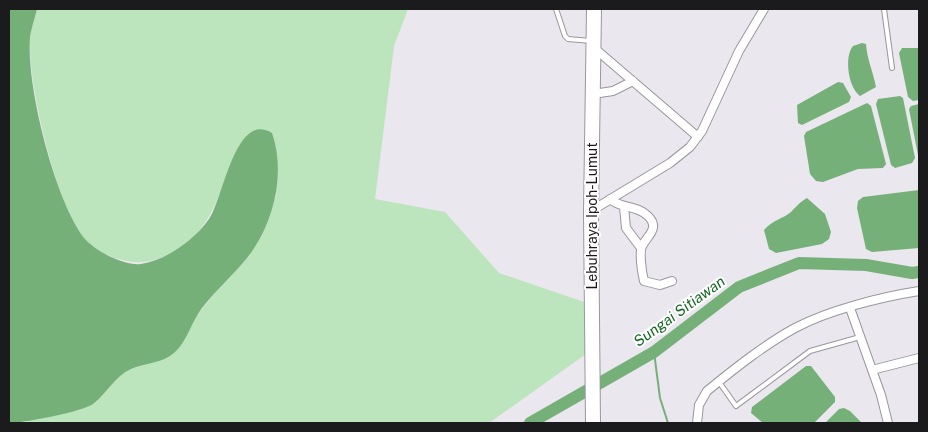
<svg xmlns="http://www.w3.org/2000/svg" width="928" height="432" viewBox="0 0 928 432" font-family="'Public Sans',sans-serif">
<rect width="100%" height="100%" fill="#eae7ef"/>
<path fill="#bce4bd" d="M37,9H408L394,46L375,199L445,212L499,273L587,303L586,354L489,423H25L32,419L79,410L92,404L118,376L133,368L162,359L222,284L248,257L267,222L276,195L240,144C223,175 219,213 192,238C176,254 149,266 127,261C111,258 95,251 84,239C57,206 27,82 30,39C31,29 35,18 37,9Z"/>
<path fill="#76b079" d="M9,9H37C35,18 31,29 30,38C26,86 55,200 84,238C95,251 124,266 141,264C167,260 194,240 209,219C223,200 235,110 272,133C286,173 274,224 247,258C233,275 216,290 202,308C191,322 187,342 174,353C163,363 144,363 131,369C114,377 107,393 93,404C82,412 23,423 9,423Z
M862,43L866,44C867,59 873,72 876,87L860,96C848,87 844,57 853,46Z
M902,48H919V100L913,101L908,97L899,53Z
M838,82L843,83L851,97L849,102L802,125L798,123L797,105Z
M900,96L903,98L915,158L912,163L895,168L891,165L876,104L878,99Z
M867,103L871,106L886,164L883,168L858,169L823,182L816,181L810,174L804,136L806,132Z
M919,104V160L909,109L911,106Z
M919,190V248L872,252L866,249L857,208L858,201L863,197Z
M807,198L825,214L831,232L829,239L822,244L776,253L769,249L764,230C774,219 783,219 791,212C797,206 800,202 807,198Z
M806,366H811L835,397V402L814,423H763L751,413L752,407Z
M844,408L850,411L862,423H825L839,409Z"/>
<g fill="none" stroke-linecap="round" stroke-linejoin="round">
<path stroke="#76b079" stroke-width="2" d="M654,352L660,398L668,423"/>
<path stroke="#76b079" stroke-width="12" d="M530,423L654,352L739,287L799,263L866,265L912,273L919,272"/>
<g stroke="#99969e" stroke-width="6">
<path id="service" d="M556,9L565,36L568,39L591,41
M884,9L892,68
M719,382L736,406L810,351L860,337"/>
</g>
<g stroke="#99969e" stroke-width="10">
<path id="minor" d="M593,47L698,137
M593,94L613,91L633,81
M610,199C621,209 637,205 648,216C660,228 648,235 642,246C639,253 642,273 644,281L660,285L672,281
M624,207L626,228L641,248
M591,211L670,163L690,147L702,131L739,51L764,9
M850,308L881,395L888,423
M872,370L919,358
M697,423L699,405L707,391C734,369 764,345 795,328C829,310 881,297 919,291"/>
</g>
<g stroke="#99969e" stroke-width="16">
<path id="trunk" d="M593,423L591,212L594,9"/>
</g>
<use href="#service" stroke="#fff" stroke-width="4"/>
<use href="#minor" stroke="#fff" stroke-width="8"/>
<use href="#trunk" stroke="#fff" stroke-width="14"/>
</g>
<g text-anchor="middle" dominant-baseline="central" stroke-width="4" stroke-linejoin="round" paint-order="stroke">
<g font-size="14" fill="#1b1a1d" stroke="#fff">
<text transform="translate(592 216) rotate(-90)">Lebuhraya Ipoh-Lumut</text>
</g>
<g font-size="15" font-style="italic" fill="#146823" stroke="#fff">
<text transform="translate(679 311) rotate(-36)">Sungai Sitiawan</text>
</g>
</g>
<rect width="928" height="432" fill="none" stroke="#1b1a1d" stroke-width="20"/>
</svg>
